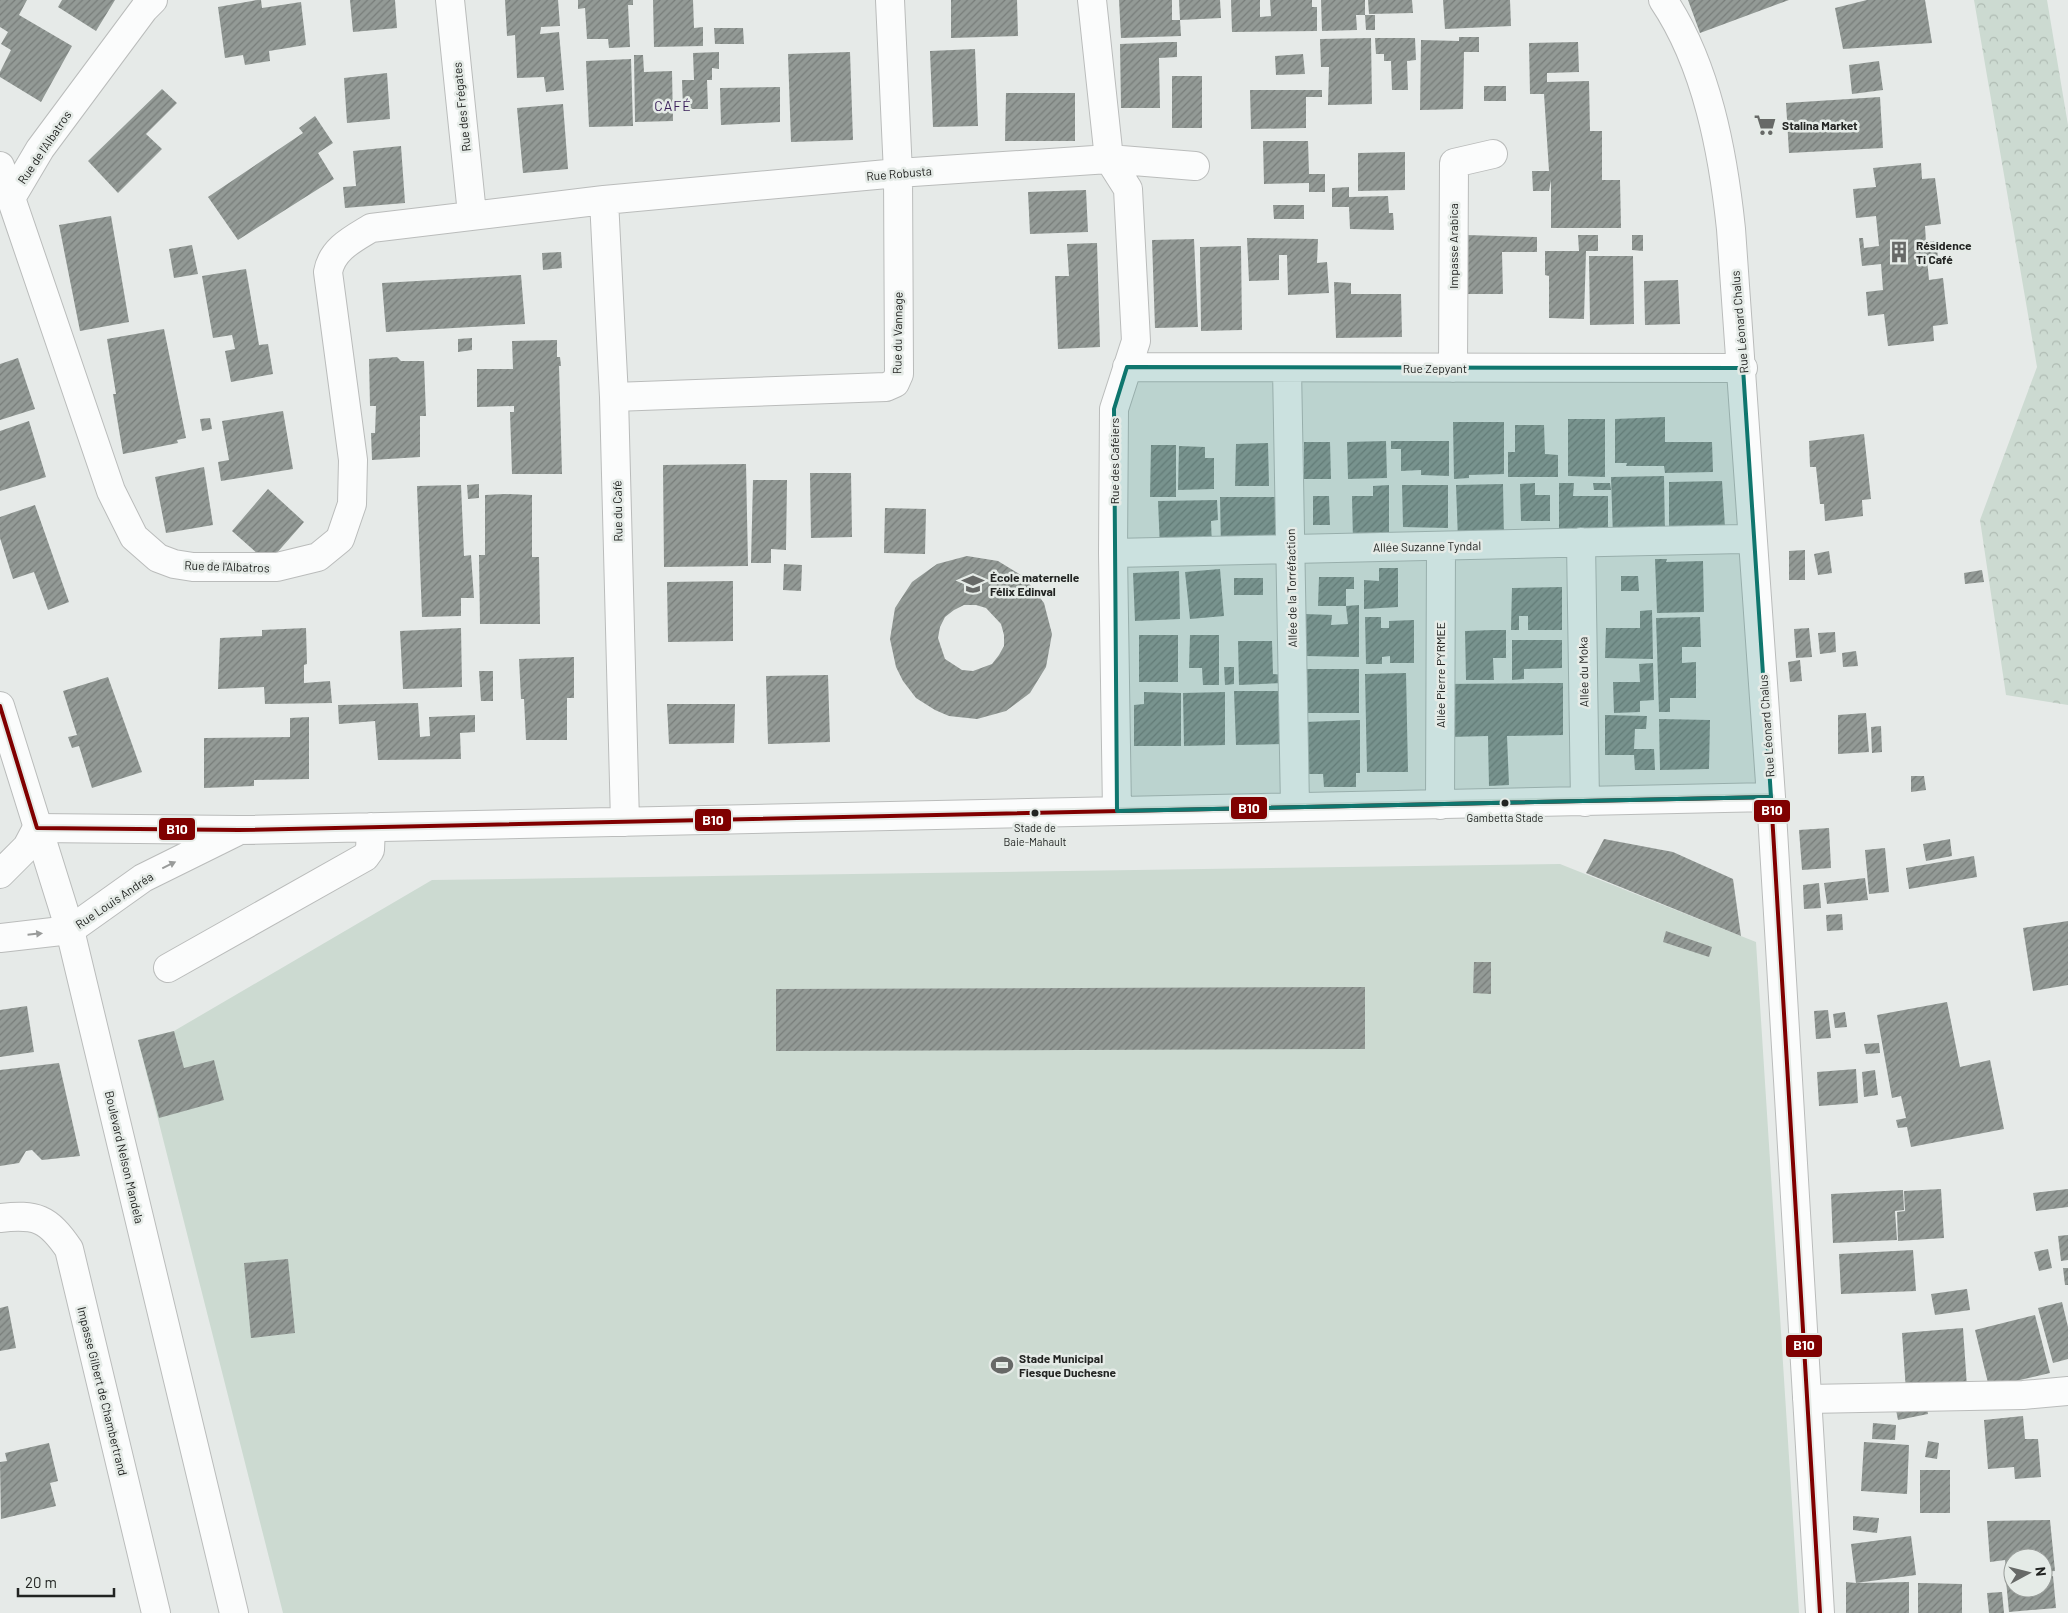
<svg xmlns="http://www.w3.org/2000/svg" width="2068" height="1613" viewBox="0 0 2068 1613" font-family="Barlow,sans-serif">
<defs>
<pattern id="forest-crowns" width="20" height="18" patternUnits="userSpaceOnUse" patternTransform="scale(1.25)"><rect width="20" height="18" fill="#ccdad1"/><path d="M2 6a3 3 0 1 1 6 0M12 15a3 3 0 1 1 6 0" fill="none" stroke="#afbbb3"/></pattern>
<pattern id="building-hatch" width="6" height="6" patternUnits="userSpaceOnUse" patternTransform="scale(1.25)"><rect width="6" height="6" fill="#939a96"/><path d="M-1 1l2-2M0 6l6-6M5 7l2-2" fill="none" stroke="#787d7a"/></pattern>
</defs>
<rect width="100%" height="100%" fill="#e6eae8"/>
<path fill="url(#forest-crowns)" d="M1974,0H2047L2068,125V705L2006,695L1980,520L2037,367Z"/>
<path fill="#ccdad1" d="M1560,864L1756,942L1799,1613H283L138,1040L174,1031L432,880Z"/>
<path fill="url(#building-hatch)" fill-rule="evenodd" d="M0,0H27L19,15L72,46L41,102L0,77V72L11,50L1,44L8,32L0,27Z
M62,0H115L96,31L58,7Z
M257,0H261L262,8L301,2L306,45L269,51L270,61L245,65L243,55L225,58L218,7Z
M350,0H395L397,28L353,32Z
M505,0H558L560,26L541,27L540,34L559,32L564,90L546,92L544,77L517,78L515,35L507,36Z
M578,0H633V5H628L630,47L609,48L608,39H587L585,8L578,9Z
M653,0H693L694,28L703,27V46L654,47Z
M951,0H1017L1018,36L951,38Z
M1119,0H1172V20H1180L1181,36L1121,38Z
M1179,0H1220L1221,18L1180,20Z
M1231,0H1260V17L1271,16L1270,0H1312V7H1317V31L1232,32Z
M1321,0H1365V15H1356L1357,30L1322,31Z
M1368,0H1412L1413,13L1369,14Z
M1443,0H1510L1511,26L1445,29Z
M1688,0H1789L1700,33Z
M1867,0H1925L1932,43L1843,49L1835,8Z
M1365,15H1375V30H1366Z
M714,28H743L744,44H715Z
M1459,37H1479V52H1464L1463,109L1420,110L1421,40L1459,41Z
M1371,38L1372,104L1328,105L1329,67H1321L1320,39Z
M1375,38H1415L1416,60L1407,61L1408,90H1392L1391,61H1384V54H1376Z
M1168,42H1177V57L1159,58L1160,108H1121L1120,44Z
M1578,42L1579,72L1547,73V82L1589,81L1590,131H1602V180H1620L1621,228H1551V180L1549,191H1533L1532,171H1549L1544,94H1530L1529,43Z
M975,49L978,126L933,127L930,51Z
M719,52V69L712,68V80H707L708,109H683L682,80H694L693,53Z
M850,52L853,140L791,142L788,54Z
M1303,54L1305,74L1276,75L1275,56Z
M634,55H643L644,72L672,71L673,121L635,122Z
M631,59L633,126L589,127L586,61Z
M1879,61L1883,90L1852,94L1849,65Z
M387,73L390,119L347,123L344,78Z
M1172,76H1202V128H1172Z
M1484,86H1506V101H1484Z
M780,87V122L721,125L720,88Z
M162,89L177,103L146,134L162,149L118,193L88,161Z
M1250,90H1322V97H1306V128L1251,129Z
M1006,93H1075V141H1005Z
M1880,97L1883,148L1789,153L1786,103Z
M563,104L568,169L523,173L517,108Z
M315,116L333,143L318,153L334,179L238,240L208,197L303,133L299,128Z
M1263,141H1308L1309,174H1325V192H1309V183L1264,184Z
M401,146L405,203L345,208L343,187L356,186L353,151Z
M1405,152V190L1358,191V153Z
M1921,163L1922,179L1935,178L1941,224L1925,226L1926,242L1936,241L1938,257L1927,259L1929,280L1943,278L1948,324L1933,326L1934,341L1888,346L1884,314L1868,316L1866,292L1883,290L1881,264L1862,266L1859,238H1863L1864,248L1879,246L1876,216L1856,218L1853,189L1876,187L1873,168Z
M1349,187V197L1388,196L1389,213H1393L1394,230L1350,229L1349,207H1332V188Z
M1086,190L1088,232L1030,234L1028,192Z
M1273,205H1304V219H1274Z
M111,216L129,322L80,331L59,225Z
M1466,235L1537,237V252H1502L1503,294H1466Z
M1578,235H1598V251H1586L1584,319L1549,318V276L1545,275V251H1579Z
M1632,235H1643V251L1632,250Z
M1247,238L1318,239L1317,263L1327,262L1329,293L1288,295L1287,255H1279V280L1249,281Z
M1194,239L1198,327L1155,328L1152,240Z
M1097,243L1100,347L1058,349L1055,276H1069L1067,244Z
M192,245L198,274L174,278L169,249Z
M1241,246L1242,330L1201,331L1200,247Z
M561,252L562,268L543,270L542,253Z
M1589,256H1633L1634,324L1590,325Z
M246,269L259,345L268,344L273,374L231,382L225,351L235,349L232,335L213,338L202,276Z
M521,275L525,324L386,332L382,283Z
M1678,280L1680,324L1645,325L1644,281Z
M1334,282L1351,283V294H1401L1402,337L1336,338Z
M164,329L186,438L177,440L178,443L123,454L113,394H116L107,339Z
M472,338V350L458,352V339Z
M557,340V357H560L561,366H559L562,474H512L510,412H514V406L477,407V369H513L512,341Z
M397,357L401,361H424L426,416H420V457L372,460L371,433H375L376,406H370L369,359Z
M18,358L35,409L0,420V364Z
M283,411L293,469L221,481L218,462L229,460L222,421Z
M1665,417V442H1712L1713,472L1665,473L1664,466H1626L1627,463H1615V419Z
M210,418L212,429L202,431L200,419Z
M1568,419H1605V477L1568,476Z
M29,421L46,477L0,491V431Z
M1453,422H1504V474L1469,475V478L1454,479Z
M1515,425H1544L1545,454L1558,455V477H1508V452H1515Z
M1864,434L1871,499L1862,500L1863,516L1825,521L1824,504H1820L1816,467H1810L1809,441Z
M1386,441L1387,478L1348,479L1347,442Z
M1391,441H1449V476L1421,475V470L1401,471V449H1391Z
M1304,442H1330L1331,479H1304Z
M1268,443L1269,486H1235L1236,444Z
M1151,445H1176V497H1150Z
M1179,446L1205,447V458H1214V489L1178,490Z
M746,464L748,566L664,567L663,465Z
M204,467L213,525L166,533L155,477Z
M810,473H851L852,537L811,538Z
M1664,476L1665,536H1613L1611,477Z
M753,480H787L786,550L771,549V563H751Z
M1722,481L1725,527L1669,535V482Z
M1535,483V495H1550V521H1521L1520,484Z
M1559,483H1574L1573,496H1608V537H1559Z
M1593,483H1610L1611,490H1594Z
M479,484V498L468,499L467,485Z
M1503,484L1504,539L1458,540L1456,485Z
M461,485L464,556L471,555L474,598H461V616L422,617L417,486Z
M1389,485V541H1353L1352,496H1373V486Z
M1402,485H1448V528L1403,527Z
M268,489L304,522L268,563L232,531Z
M505,494L532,495V557H539L540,624H480L479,555H485V495Z
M1313,496H1329L1330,525H1313Z
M1220,497H1280L1281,548H1221Z
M1217,500L1218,520L1211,521L1212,547L1160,548L1158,501Z
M35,505L69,602L48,610L34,572L13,579L0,538V517Z
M885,508L926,509L925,554L884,553Z
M1805,550V580H1789V551Z
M1829,551L1832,573L1818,575L1814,554Z
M967,556L998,561L1024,577L1044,603L1052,634L1046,667L1030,693L1006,711L977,719L949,716L935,710L916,698L903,681L896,667L890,639L895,608L912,582L937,564ZM964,605H976L986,608L1001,624L1004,635V646L999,655L992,664L973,671L962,670L945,659L938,638L940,627L945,617L954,610Z
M1655,559H1667L1666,562L1703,561L1704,612L1657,613Z
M784,564L802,565L801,591L783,590Z
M1379,568H1398V607L1364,609V580L1379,581Z
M1220,569L1224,616L1190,619L1185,572Z
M1982,570L1984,582L1965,584L1964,573Z
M1179,571L1180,619L1135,621L1133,573Z
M1621,576H1638L1639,591H1621Z
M1319,577H1354V589H1346V606H1318Z
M1234,578H1263V595H1234Z
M733,581V641L668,642L667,582Z
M1562,587V630H1528V616H1519V630H1511L1512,588Z
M1359,605V657L1306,656L1305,614L1332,615L1331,625L1348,624L1346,606Z
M1652,610L1653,659L1605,658L1606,628H1640V611Z
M1365,617H1381V628H1389V621L1414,620V663H1390V656L1382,657V664H1366Z
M1700,617L1701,647H1682V663L1696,662V698H1670V712H1659L1656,618Z
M306,628L307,664L304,665V683L330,681L332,703L265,704L264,687L218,689L220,638L262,636V630Z
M461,628L462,687L403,689L400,631Z
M1809,628L1812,657L1796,658L1794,629Z
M1493,630H1506V658H1493L1494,680H1466L1465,631Z
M1835,632L1836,652L1820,654L1818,633Z
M1139,635H1178V682H1139Z
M1190,635H1219V685H1203L1202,668H1189Z
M1512,640H1562V668L1524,669V679L1512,680Z
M1238,641H1272L1273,674L1284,675V683L1239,685Z
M1856,651L1858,666L1843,667L1842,653Z
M574,657V698H567V740H526L524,699H521L519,659Z
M1800,660L1802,681L1790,682L1788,662Z
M1653,663L1654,700L1640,701V712L1614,713L1613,682H1640L1639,664Z
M1224,667H1234V684L1225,685Z
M1305,669H1359V713H1306Z
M479,671H493V701H481Z
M1406,673L1408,772H1367L1365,674Z
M828,675L830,742L768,744L766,676Z
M108,677L142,772L92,788L79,746L72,748L68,737L77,735L63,691Z
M1563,683V735L1507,736L1509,785L1489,786L1488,736L1449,737L1445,684Z
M1234,691H1285V744L1236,745Z
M1144,692L1181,693V746H1134V705L1144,704Z
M1225,692V745L1184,746L1183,693Z
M418,703L420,737L430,736L429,717L475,715V732L460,733L461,759L378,760L375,721L339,724L338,705Z
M667,704H735L734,743L669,744Z
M1866,713L1869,752L1838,754V715Z
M1605,715L1647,716L1646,729H1635L1634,749H1654L1655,770H1635L1634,755H1605Z
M309,717V779L254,780V786L204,788V738L290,737V718Z
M1659,719L1710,720L1709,769L1660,770Z
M1360,720V773H1356V787H1324L1323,774H1301L1305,722Z
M1881,726L1882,752L1872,753L1871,727Z
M1911,776H1924L1926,790L1911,792Z
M1829,828L1831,868L1802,870L1799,830Z
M1604,839L1673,852L1733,879L1741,936L1586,873Z
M1950,839L1952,856L1926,861L1923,844Z
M1885,848L1889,892L1869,894L1865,850Z
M1974,856L1977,877L1909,889L1906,868Z
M1865,878L1868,900L1827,904L1824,883Z
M1819,883L1821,908L1804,909L1803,885Z
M1842,914L1843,930L1827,931L1826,915Z
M2068,921V985L2033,991L2023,928Z
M1666,931L1712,947L1709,957L1663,942Z
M1474,962H1491V994L1473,993Z
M1365,987V1049L776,1051V989Z
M1947,1002L1960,1067L1990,1060L2004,1129L1911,1147L1907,1127L1898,1128L1896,1120L1906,1118L1901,1096L1892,1098L1877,1015Z
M27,1006L34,1052L0,1057V1010Z
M1828,1010L1831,1038L1816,1039L1814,1011Z
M1845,1012L1847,1027L1835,1028L1833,1014Z
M174,1031L184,1068L214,1060L224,1100L159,1118L138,1040Z
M1879,1043L1880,1053L1866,1054L1864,1044Z
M59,1063L80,1156L42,1160L32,1150L26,1151L19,1163L0,1166V1070Z
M1856,1069L1858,1103L1819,1106L1817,1072Z
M1875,1070L1878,1095L1864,1097L1862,1072Z
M1941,1189L1944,1238L1898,1241L1897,1212L1905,1211L1904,1191Z
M2068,1189V1207L2036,1211L2033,1193Z
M1903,1190L1904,1210L1895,1211L1897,1240L1833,1243L1831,1194Z
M2068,1235V1260L2061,1261L2058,1236Z
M2048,1249L2052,1268L2039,1271L2034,1252Z
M1913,1250L1916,1291L1841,1294L1839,1254Z
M288,1259L295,1333L251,1338L244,1263Z
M2063,1268H2068V1285H2065Z
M1967,1289L1970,1310L1935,1315L1931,1294Z
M2062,1302L2068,1327V1359L2053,1363L2038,1308Z
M8,1306L16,1348L0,1351V1308Z
M2035,1315L2050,1373L1989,1387L1975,1330Z
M1963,1328L1967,1387L1906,1391L1902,1333Z
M1926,1400L1928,1414L1898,1420L1895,1405Z
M2023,1416L2025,1439H2038L2041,1477L2015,1479L2014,1467L1988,1469L1984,1420Z
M1873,1423L1896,1425L1895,1440L1872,1439Z
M1928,1441L1939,1443L1937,1459L1925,1457Z
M1864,1442L1909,1445L1907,1494L1861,1491Z
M49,1443L58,1481L50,1483L56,1506L1,1519L0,1462L7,1461L5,1453Z
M1920,1470H1950V1513H1920Z
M1853,1516L1879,1518L1877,1533L1853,1530Z
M2050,1520L2055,1571L2043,1572V1558H2013V1575L2007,1576L2005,1560L1990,1562L1987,1521Z
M1911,1536L1916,1575L1856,1583L1909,1582V1613H1846V1582L1856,1583L1851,1544Z
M2043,1576H2053L2056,1608L2009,1612L2006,1580L2013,1579V1588H2043Z
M1918,1583L1962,1584V1613H1918Z
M2002,1592L2004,1613H1989L1987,1593Z"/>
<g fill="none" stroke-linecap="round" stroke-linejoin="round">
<g stroke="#babcbb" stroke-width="30">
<path id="minor" d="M153,0L144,9L40,149L11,198L111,491L134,537L158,558L174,564L193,567H277L318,557L340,539L352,504L353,460L328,272C332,249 353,239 371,228L604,200L898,173L1109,159L1195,166
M450,0L472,214
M1092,0L1109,159L1128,189L1136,341L1114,409L1113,553L1117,811
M1663,0C1707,65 1723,153 1731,229L1771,797L1820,1613
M0,166L11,198
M604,200L614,397L625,822
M1127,367L1743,368
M1287,368L1295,807
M1453,368L1454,163L1493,154
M614,397L886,387L895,383L899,374L898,173L890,0
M1581,542L1585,802
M1113,553L1742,539
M1440,805L1441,546
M0,874L27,847L37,828L239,830L1771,797
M0,938L70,930L143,878L236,832
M168,968L365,857L370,850L371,827
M0,1218C36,1214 48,1218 69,1249L156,1613
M1807,1399L2023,1395L2068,1391"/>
</g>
<g stroke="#babcbb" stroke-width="30">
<path id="major" d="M0,706L70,930L234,1613"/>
</g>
<use href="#minor" stroke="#fbfcfc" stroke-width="28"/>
<use href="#major" stroke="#fbfcfc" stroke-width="28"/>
<g stroke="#e5ebe7" stroke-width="8">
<path id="bus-1" d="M0,706L37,828L239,830L1771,797L1820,1613"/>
</g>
<use href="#bus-1" stroke="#800000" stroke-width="4"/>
</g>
<defs><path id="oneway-solid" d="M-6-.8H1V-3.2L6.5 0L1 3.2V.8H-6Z" transform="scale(1.25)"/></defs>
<g fill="#999b9a">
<use href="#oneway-solid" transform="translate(169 865) rotate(-26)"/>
<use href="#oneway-solid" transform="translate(35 934) rotate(-6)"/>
</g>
<path fill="#0f766e" fill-opacity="0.2" stroke="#0f766e" stroke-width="4" stroke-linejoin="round" d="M1127,367L1743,368L1771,797L1117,811L1114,409Z"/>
<defs>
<g id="supermarket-bare" transform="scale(1.725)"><path d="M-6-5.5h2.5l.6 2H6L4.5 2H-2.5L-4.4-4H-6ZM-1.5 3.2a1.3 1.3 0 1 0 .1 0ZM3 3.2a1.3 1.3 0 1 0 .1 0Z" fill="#676967" stroke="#e5ebe7" stroke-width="2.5" paint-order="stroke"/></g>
<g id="building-bare" transform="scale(1.725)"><path d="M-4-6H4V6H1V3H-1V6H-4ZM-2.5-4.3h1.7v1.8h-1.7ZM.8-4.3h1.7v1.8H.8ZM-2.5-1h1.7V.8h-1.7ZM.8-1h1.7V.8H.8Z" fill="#676967" stroke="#e5ebe7" stroke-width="2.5" paint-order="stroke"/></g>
<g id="school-bare" transform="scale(1.725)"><path d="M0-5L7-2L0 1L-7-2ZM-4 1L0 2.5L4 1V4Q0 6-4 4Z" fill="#676967" stroke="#e5ebe7" stroke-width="2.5" paint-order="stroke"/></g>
<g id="stadium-bare" transform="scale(1.725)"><path d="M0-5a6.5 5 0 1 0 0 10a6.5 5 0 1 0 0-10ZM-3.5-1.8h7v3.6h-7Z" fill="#676967" stroke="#e5ebe7" stroke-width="2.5" paint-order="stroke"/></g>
</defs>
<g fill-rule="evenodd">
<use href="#supermarket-bare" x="1765" y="125"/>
<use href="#building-bare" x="1899" y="252"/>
<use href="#school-bare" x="973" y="584"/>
<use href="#stadium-bare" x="1002" y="1365"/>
</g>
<g fill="#222422" stroke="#e5ebe7" stroke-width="2">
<circle cx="1505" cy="803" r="4.5"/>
<circle cx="1035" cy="813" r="4.5"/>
</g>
<g text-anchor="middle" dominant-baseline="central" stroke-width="5" stroke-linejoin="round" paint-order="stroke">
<g font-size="11" fill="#222422" stroke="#e5ebe7">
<text x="1505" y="817">Gambetta Stade</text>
<text x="1035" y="827">Stade de<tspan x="1035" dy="14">Baie-Mahault</tspan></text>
</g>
<g font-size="12" fill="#222422" stroke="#e5ebe7">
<text transform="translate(461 107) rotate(-96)">Rue des Frégates</text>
<text transform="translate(44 147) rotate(-56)">Rue de l'Albatros</text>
<text transform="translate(899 173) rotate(-5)">Rue Robusta</text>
<text transform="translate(1453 246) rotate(-90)">Impasse Arabica</text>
<text transform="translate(1739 322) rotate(-95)">Rue Léonard Chalus</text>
<text transform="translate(897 333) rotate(-89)">Rue du Vannage</text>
<text x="1435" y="368">Rue Zepyant</text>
<text transform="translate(1114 461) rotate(-90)">Rue des Caféiers</text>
<text transform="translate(617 511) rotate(-91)">Rue du Café</text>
<text transform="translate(1427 546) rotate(-1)">Allée Suzanne Tyndal</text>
<text transform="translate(227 566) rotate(2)">Rue de l'Albatros</text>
<text transform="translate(1291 588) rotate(-91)">Allée de la Torréfaction</text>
<text transform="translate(1583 672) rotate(-91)">Allée du Moka</text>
<text transform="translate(1440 675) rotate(-90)">Allée Pierre PYRMEE</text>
<text transform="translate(1766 726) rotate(-94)">Rue Léonard Chalus</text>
<text transform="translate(114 900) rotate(-34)">Rue Louis Andréa</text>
<text transform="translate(125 1157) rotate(77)">Boulevard Nelson Mandela</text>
<text transform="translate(103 1391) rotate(76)">Impasse Gilbert de Chambertrand</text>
</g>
<g font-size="12" font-weight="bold" fill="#222422" stroke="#e5ebe7" text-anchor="start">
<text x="1782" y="125">Stalina Market</text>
<text x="1916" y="245">Résidence<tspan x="1916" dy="14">Ti Café</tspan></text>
<text x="990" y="577">École maternelle<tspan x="990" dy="14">Félix Edinval</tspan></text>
<text x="1019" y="1358">Stade Municipal<tspan x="1019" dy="14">Fiesque Duchesne</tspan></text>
</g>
<g font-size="14" letter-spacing="1" fill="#3b205a" stroke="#e5ebe7">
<text x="673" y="105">CAFÉ</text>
</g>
</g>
<g stroke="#e5ebe7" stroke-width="2">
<rect x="1230" y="796" width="38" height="24" rx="5" fill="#800000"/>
<rect x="1753" y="799" width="38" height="24" rx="5" fill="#800000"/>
<rect x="694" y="808" width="38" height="24" rx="5" fill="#800000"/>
<rect x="158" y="817" width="38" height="24" rx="5" fill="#800000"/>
<rect x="1785" y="1334" width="38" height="24" rx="5" fill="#800000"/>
</g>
<g font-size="14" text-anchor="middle" font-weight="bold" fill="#fff">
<text x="1249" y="813">B10</text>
<text x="1772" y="815">B10</text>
<text x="713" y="825">B10</text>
<text x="177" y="834">B10</text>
<text x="1804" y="1350">B10</text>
</g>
<g transform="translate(2028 1573) rotate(83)"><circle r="24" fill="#e5ebe7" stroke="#979b98"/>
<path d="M0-4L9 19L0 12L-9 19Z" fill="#676967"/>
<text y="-8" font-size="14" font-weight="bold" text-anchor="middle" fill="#222422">N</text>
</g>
<path d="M18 1588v8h96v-8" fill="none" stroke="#222422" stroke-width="2.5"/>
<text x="25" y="1588" font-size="15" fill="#222422" stroke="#e5ebe7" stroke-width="4" paint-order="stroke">20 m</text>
</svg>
